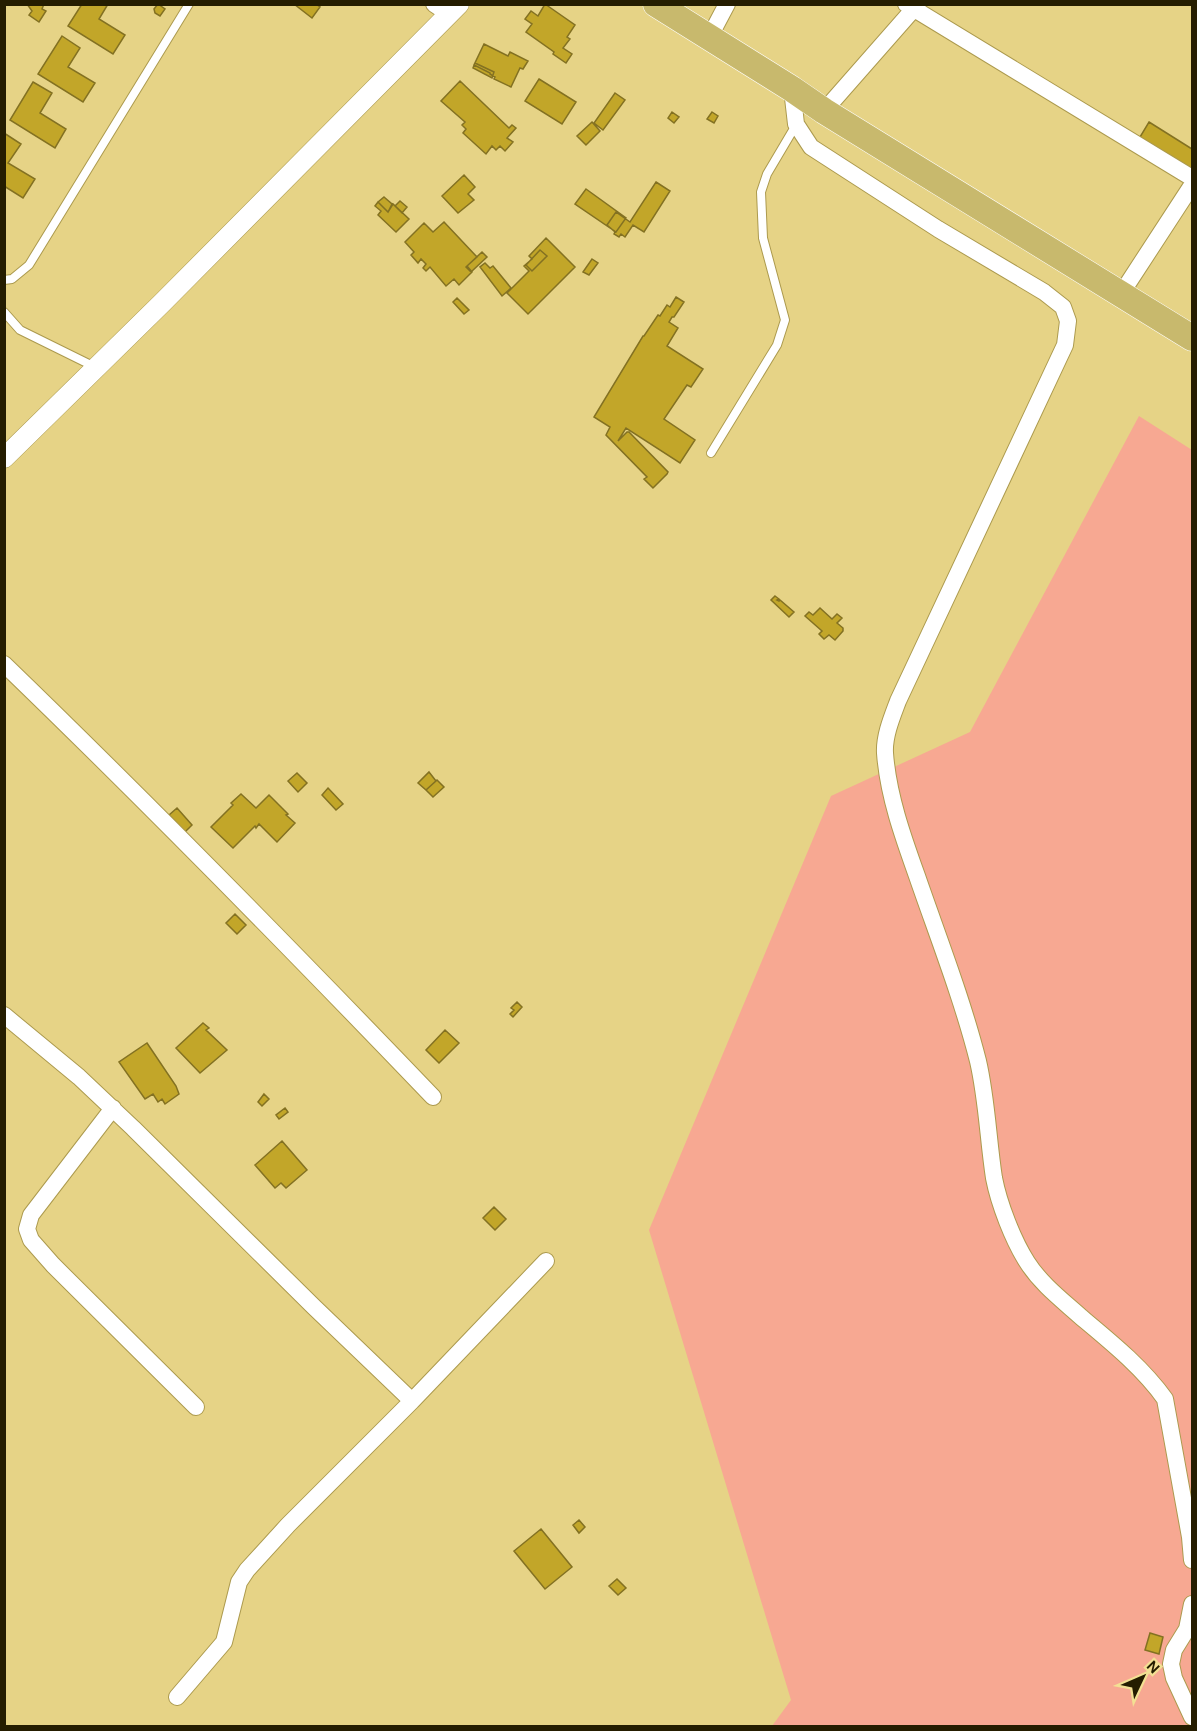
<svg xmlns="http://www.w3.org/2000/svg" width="1197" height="1731" viewBox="0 0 1197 1731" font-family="Karla,sans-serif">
<rect width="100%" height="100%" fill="#e6d386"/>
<path fill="#f7a892" d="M1139,416L1192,450V1726H772L791,1700L649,1230L831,796L970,732Z"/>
<path fill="#c2a629" stroke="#837122" stroke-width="1.5" d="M44,4L42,9L46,11L39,22L29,15L32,11L27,4Z
M108,4L99,19L125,35L113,54L68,26L82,4Z
M158,4L165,9L160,16L155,13L154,9Z
M294,4H316L320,7L312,18Z
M545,4L575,25L567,37L570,39L563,48L572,54L566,63L553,54L554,52L526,32L532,24L525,19L531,11L538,16Z
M62,36L80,48L68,67L95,83L83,102L38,74Z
M484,44L508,56L510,52L528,61L523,69L520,68L511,87L494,79L495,77L490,74V73L474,65Z
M475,63L494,72L492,78L473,68Z
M539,79L576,102L562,124L525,101Z
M460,81L509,128L512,125L516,128L507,138L513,142L505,151L500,146L496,150L492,146L486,154L463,133L466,129L462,125L465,122L441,101Z
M33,82L52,93L40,113L66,129L55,148L10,120Z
M615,93L625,100L603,130L594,123Z
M672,112L679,117L674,123L668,118Z
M712,112L718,116L714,123L707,119Z
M592,122L600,131L586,145L577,136Z
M1149,122L1192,149V172L1140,137Z
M4,133L21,144L8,163L35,179L23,198L4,186Z
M464,175L475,187L468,194L474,200L458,213L442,196Z
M656,182L670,191L644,232L633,225L625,237L621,234L619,237L614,234L615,232L607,225L616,212L630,222Z
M586,189L626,218L616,232L575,204Z
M384,197L392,204L388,212L378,202Z
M400,201L407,207L402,213L395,206Z
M378,202L388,212L393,204L409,219L396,232L378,215L381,211L375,206Z
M444,222L477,257L467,266L472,272L459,285L454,279L446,286L430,267L426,271L423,268L426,264L421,259L418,263L411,255L414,252L405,242L424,223L433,232Z
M546,238L575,267L528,314L507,293L529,271L524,266L532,259L529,256Z
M540,250L547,256L532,271L526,265Z
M482,252L487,257L471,272L466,267Z
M592,259L598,263L589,275L583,272Z
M485,263L490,268L493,266L511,288L502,296L480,267Z
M676,297L684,302L674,317H672L669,322L678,328L667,346L703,369L691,387L687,385L664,419L695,440L680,463L626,428L618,441L627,432H629L668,472L667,474L653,488L644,479L647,477L606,435L610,427L594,417L643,336H644L658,315L660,316L667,305L670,307Z
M457,298L469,310L464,314L453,302Z
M775,596L779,599L777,600L779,601L780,600L794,612L789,617L771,600Z
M820,608L832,619L837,614L842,618L837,623L843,628V631L835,640L829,635L824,639L819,634L822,631L805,616L809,612L813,615Z
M429,772L436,781L426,790L418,783Z
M297,773L307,783L298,792L288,781Z
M437,780L444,787L433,797L426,790Z
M328,788L343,804L336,810L322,795Z
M241,794L256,808L269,795L288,814L286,815L295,823L277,842L259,824L256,828L255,826L233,848L211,827L233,805L231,803Z
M177,808L192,825L185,832L169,815Z
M235,914L246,925L237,934L226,923Z
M517,1002L522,1007L513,1017L510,1014L514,1010L511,1008Z
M203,1023L209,1028L206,1030L227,1050L200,1073L176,1048Z
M445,1030L459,1043L439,1063L426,1050Z
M147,1043L176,1086L179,1094L165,1104L162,1099L158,1102L153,1094L145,1099L119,1062Z
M264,1094L269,1099L262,1106L258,1102Z
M285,1108L288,1112L279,1119L276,1115Z
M282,1141L307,1170L286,1188L281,1183L275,1188L255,1165Z
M494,1207L506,1219L495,1230L483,1218Z
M579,1520L585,1527L579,1533L573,1525Z
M541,1529L572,1567L545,1589L514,1551Z
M617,1579L626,1588L618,1595L609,1586Z
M1150,1633L1163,1637L1159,1654L1145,1650Z"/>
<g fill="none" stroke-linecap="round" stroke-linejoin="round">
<g stroke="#ac9a4e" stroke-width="10">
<path id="service" d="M4,280L12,279L29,265L189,4
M4,312L20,330L95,367
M711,453L777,345L785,320L763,238L761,192L767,174L796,125"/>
</g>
<g stroke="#ac9a4e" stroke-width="18">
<path id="minor" d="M434,4L449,14
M906,4L1192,178
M709,38L727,4
M792,89L796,124L811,147L938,229L1044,292L1063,307L1068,321L1065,345L898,701C892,717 884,736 885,753C888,795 903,837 917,876C938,937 962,998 978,1061C987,1100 988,1139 994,1178C999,1204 1013,1240 1027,1262C1041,1284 1062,1300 1081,1317C1111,1342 1143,1368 1165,1399L1190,1537L1192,1560
M824,111L918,4
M1121,294L1192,185
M4,664C150,805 292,950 433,1097
M4,1015L79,1077L133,1128L314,1307L412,1401L288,1525L247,1570L239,1582L224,1642L177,1697
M113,1108L31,1215L27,1229L31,1240L53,1265L196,1407
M412,1401L546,1261
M1192,1604L1187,1629L1174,1650L1171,1664L1174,1678L1192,1717"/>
</g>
<g stroke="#ac9a4e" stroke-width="21">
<path id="tertiary" d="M4,458L162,303L459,4"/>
</g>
<g stroke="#fff" stroke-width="27">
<path id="primary" d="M656,4L792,89L824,111L1192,338"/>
</g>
<use href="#service" stroke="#fff" stroke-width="8"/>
<use href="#minor" stroke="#fff" stroke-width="16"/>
<use href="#tertiary" stroke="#fff" stroke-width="20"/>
<use href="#primary" stroke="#c8b96d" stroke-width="26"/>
</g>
<rect width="1197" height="1731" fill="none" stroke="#251d00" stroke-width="12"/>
<g transform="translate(1143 1677) rotate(46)" stroke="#f3e093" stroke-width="4.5" paint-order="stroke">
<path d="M0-4.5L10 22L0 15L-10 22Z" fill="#251d00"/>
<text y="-9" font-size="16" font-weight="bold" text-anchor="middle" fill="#251d00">N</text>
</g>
</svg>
